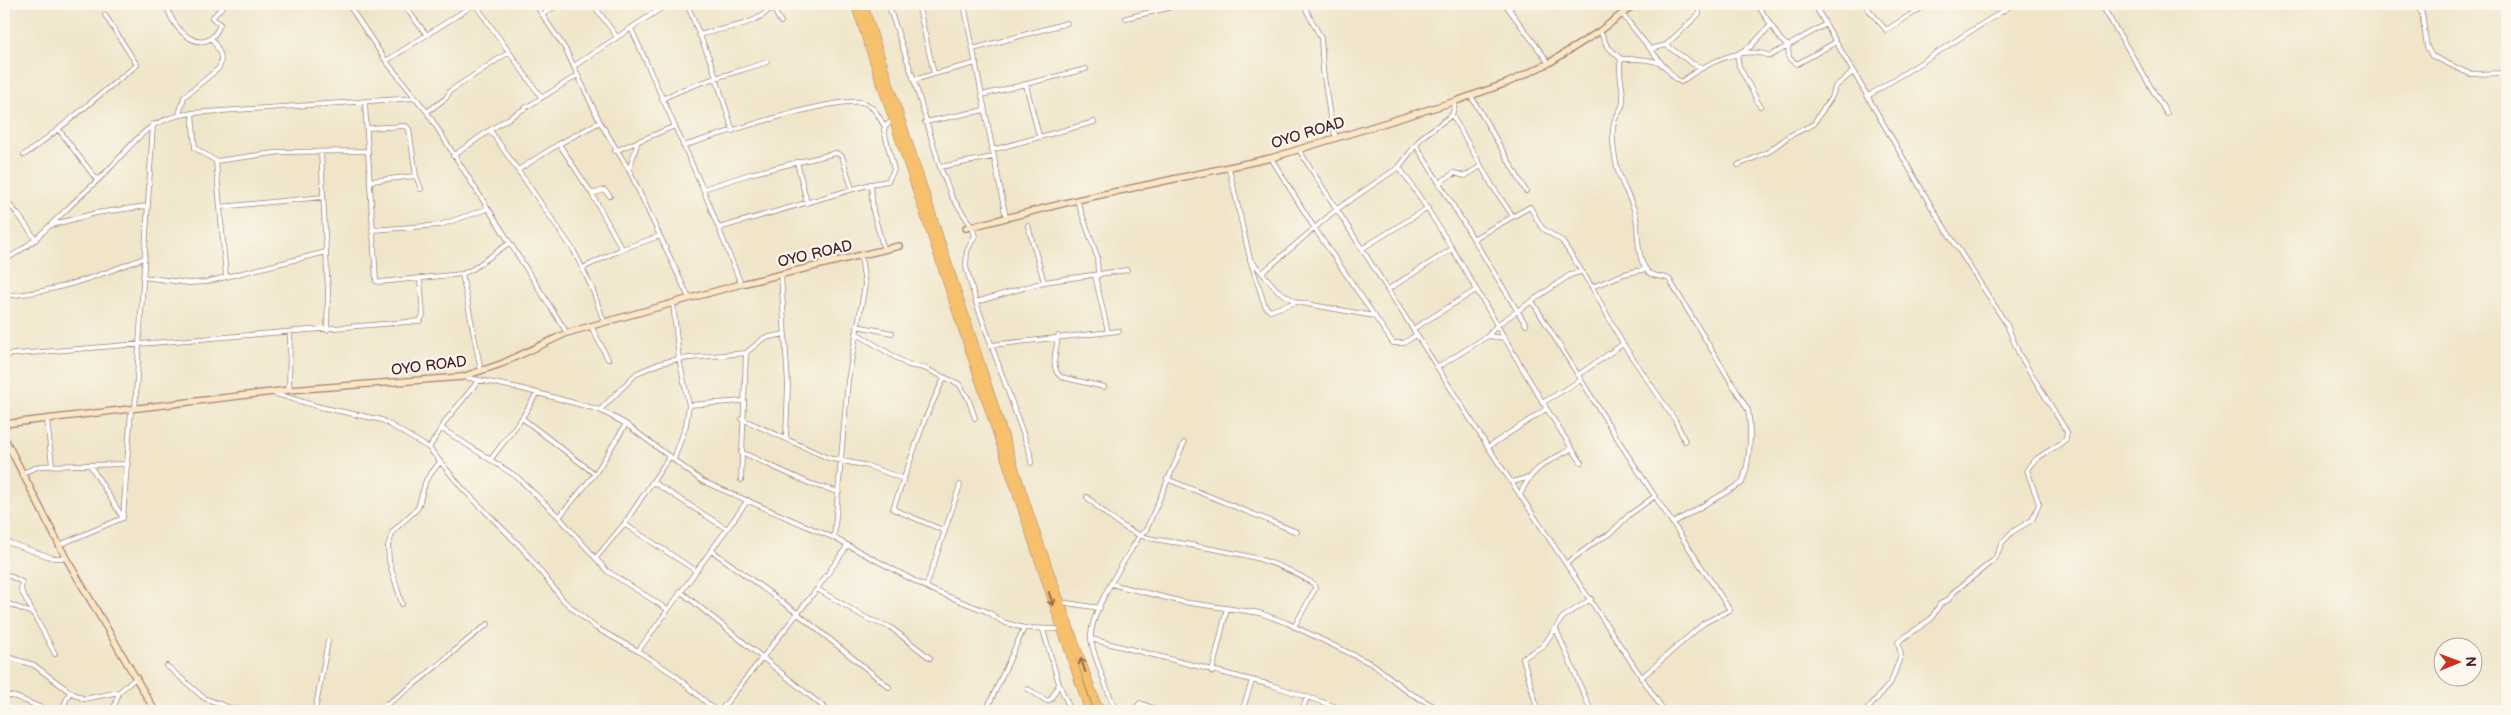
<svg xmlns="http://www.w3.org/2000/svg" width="2511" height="715" viewBox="0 0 2511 715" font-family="'Balsamiq Sans',sans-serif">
<rect width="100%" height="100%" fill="#fbf7ec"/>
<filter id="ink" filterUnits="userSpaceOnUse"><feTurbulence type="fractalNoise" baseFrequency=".02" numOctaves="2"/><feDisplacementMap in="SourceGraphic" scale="10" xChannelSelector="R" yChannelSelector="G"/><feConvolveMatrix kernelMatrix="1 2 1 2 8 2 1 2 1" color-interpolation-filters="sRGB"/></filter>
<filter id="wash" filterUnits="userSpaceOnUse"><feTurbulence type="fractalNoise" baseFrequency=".0096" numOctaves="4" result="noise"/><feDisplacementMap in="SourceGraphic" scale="20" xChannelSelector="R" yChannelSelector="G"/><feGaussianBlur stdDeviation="1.12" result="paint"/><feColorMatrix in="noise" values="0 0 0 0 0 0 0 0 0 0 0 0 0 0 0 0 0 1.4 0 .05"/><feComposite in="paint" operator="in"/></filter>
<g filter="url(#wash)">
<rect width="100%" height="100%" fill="#f0e5c9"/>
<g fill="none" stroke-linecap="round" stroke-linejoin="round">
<path stroke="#3cadb6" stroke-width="1" d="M4,13L11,9L13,4"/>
</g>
</g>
<g filter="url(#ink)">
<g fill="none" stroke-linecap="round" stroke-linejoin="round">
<g stroke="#9d827a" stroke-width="5.5">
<path id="street" d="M167,4C170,30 207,62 220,24L212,18L225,4
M348,4L386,61L427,112L567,333
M403,4L426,34
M475,4L541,97
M535,4L566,50L600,122L629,170L689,298
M593,4L617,37
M668,4L631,28L703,189L741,284
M687,4L712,65L733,131
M770,4L781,22
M888,4L914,80L940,167L952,197L972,227L975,236L967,251L966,267L976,302L1030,453L1031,463
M964,4L1006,218
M1303,4L1321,38L1323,70L1330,117L1336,138
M1505,4L1549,63
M1757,4L1781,40L1788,46L1789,58L1797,64L1836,42
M1814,4L1934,211L2007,325L2019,354L2067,432L2066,439C2053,451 2035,455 2027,470L2039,504L2032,520L2012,532L2002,543L1995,559L1955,591L1948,600L1940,604L1931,619L1898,642L1901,655L1891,682L1866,711
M1864,4L1886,30L1928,4
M2101,4L2167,114
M2417,4L2422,14L2427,47L2432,56L2470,74L2507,73
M1818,8L1825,4
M1509,9L1515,4
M543,14L560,4
M1622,14L1663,65
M1126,18L1168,8L1177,4
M1600,31L1607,46L1621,59C1617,73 1624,87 1623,101C1623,109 1616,115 1614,122C1611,135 1614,154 1617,167C1621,187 1636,204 1637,224C1638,237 1638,262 1648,272C1653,277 1663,276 1669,279L1748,410C1752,432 1750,462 1742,483L1673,523
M699,35C724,27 754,27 772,7
M1666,45L1693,64L1704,68
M973,49L1067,23
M1650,49L1666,45L1699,14L1698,4
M1621,59C1633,59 1654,58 1664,66C1671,72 1672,78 1681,82C1703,65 1742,44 1770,56L1826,24
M386,61L475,4
M574,66L631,28
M934,74L976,63
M914,80L934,74L918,4
M1026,85L1039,136
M982,95L1086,69
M1471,96L1526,191
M1868,96L2014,4
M662,99C695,82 732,74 767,62
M365,103L376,281L380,282L462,274L473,269L509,243
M1760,106L1739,66L1737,54L1750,47L1771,25
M427,112L446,98L450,91L509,52
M192,113L195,148L216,161L281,152L367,151
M179,115L184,97L219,68C224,56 218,49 212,39
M1452,115L1493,187L1512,215
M925,122L985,110
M367,128L406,126L409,129L416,176L421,189
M59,130L97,180
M490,130L574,251L592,288L604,322
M559,144L592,194L622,249
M1416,145L1526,325
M683,146C715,136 840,94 865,103C875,107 880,119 885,127
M992,150L1094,122
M1299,150L1488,447L1664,711
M615,151L675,126
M321,152L328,292L327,330
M24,155C64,127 99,94 137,65L105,15
M453,156L490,130L578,75
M1271,158L1315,229L1393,343H1404L1416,335
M216,161L226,277
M797,162L807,203
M1738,165L1768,152L1789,136L1814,124C1820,110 1832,103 1835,87L1853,72
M940,167L993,157
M1399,167C1466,261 1516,367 1581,462
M1229,168L1250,259L1277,290L1296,302L1374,316
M518,170L559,144L600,122
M629,170L638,141
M370,181L416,176
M1439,183L1454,173L1465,176L1481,166
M871,184L873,211L884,250
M703,189L750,174L836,153L842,156L852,189
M592,194L604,190L610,196
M4,199L18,214L36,240
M1077,200L1097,256L1098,276
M220,207L323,197
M52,225L96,213L147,206
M1028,226L1044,282
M719,228L871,184L888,181L894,170L884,130L885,127L893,119
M372,230L440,225L487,209
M1473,239L1530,207L1542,228L1562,241L1592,287L1623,344L1675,420L1685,441
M1363,248L1428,208
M4,260C29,248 46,229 66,210C81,195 97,182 111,167C139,137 148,119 192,113L415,98
M1250,260L1265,306L1270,311L1296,302
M583,268L622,249L660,236
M1262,273L1337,209L1399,167L1422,137L1452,115L1456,101
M462,274L481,371
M781,275L788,385L786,437
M1095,276L1108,332
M143,277L189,283L206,282L326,252
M1592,287L1624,274L1646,269
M1387,290L1452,249
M4,296C54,293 98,276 144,258
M1532,301L1627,454L1730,610L1704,623L1641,678
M976,302L1044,282L1127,270
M673,303L679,359L689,405L686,425L674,459
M591,326L608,359
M857,326L892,333
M1413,329L1476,290
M856,333L908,365L924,368L959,384L968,398L975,418
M1058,336C1057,349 1049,367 1061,377L1104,387
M1488,336L1505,338
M991,345L1119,331
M4,355L420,321L423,315L420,279
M1438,367L1488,336L1497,325L1570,275L1580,272
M1578,375L1623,344
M464,377L519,388L600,410L626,424L702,481L834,538L932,590L988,612L1003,622L1024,628L1060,629
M944,378L925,419L893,509L945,531
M289,390L290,334
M273,393L320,407L382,420L429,448L462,488L521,547L564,601L596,628L638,651L675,675L716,711
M1542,403L1581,380
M689,405L743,401
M135,409L153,124
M600,410L637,373L661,363L679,359L746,353L764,338L785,334
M522,418L595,474
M47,419L52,466
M742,419L828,458L868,466L904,479
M441,428L517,477L559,517L607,571L667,609
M1488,447L1546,409
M429,448L447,419L479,380
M741,452L811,484L839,492
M491,459L522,418L537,393
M90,465L123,518
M22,473L40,466L128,464
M1167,479L1297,532
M741,480L746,353
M653,482L727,529
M1513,482L1526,478
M1521,493C1531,468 1549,461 1571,449
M1087,497C1102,512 1119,526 1139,535C1151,540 1167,541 1180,543C1231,553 1269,555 1314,584L1315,589L1294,627
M559,517L595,474L626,424
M123,518L131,410
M624,524L695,570
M834,538L848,380L865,285L861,256
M4,541L53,558H66
M59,545L123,518
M711,550L797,613L889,687
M596,558L624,524L670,456
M1567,563L1598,540L1610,534L1629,515L1655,496
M4,573L22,582L21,590L55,654
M1111,584L1183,602L1260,613L1287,623L1374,665L1408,692L1443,711
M926,587L960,485
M817,589L868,619L890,627L930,658
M680,591L825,708
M4,602L34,614
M1060,602L1100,608
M402,604L389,561L388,546L393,531L418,508L426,480L440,462
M1556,629L1591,711
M1043,630L1059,684L1071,711
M1091,639L1271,685L1349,711
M638,651L748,500
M4,656L34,665L70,692L84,699L119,692
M167,666L204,698L239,711
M1212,672L1227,608
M1028,689L1047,701L1051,699L1059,684
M4,695L16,697L49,711
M61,711L70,692
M113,711L119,692L137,677
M315,711L328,641
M375,711C416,688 450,652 488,624
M720,711L817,589L848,545
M986,711L1024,628
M1116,711C1110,697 1092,651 1091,639C1089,612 1126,559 1140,535L1146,530L1184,443
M1133,711L1140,703L1161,711
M1242,711L1252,681
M1302,711L1307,697
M1538,711L1523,658L1543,646L1563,617L1591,599"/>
</g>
<g stroke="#9d827a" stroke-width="8">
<path id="secondary" d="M966,228L1077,200L1271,158L1456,101L1507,83L1549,63L1600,31L1635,4
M4,424L289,390L462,377L501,364L567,333L591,326L741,284L899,246
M4,437L66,558L155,711"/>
</g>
<g stroke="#9d827a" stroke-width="9">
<path id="highway" d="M855,4L1089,711
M863,4L1034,528L1099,711"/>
</g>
<use href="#street" stroke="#fff" stroke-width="4"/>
<use href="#secondary" stroke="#fce6c4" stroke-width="5.5"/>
<use href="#highway" stroke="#f7c06c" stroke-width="8"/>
</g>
<defs><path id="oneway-shaft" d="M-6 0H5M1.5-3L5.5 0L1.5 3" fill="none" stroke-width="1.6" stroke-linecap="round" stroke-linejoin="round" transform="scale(1.25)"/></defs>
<g stroke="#986748">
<use href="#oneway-shaft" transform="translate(1051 599) rotate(72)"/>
<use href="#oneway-shaft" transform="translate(1083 665) rotate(-109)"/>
</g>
</g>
<g text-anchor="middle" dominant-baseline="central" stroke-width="4.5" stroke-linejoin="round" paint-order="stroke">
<g font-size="15" fill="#4a1f2b" stroke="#fbf7ec">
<text transform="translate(1308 133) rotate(-17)">OYO ROAD</text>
<text transform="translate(815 254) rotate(-13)">OYO ROAD</text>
<text transform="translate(429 366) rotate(-7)">OYO ROAD</text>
</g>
</g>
<rect width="2511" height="715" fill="none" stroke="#fbf7ec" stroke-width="20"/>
<g transform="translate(2458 662) rotate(89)"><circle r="24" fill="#fbf7ec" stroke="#b4a19f"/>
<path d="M0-4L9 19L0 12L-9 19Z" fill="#c8321e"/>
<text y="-8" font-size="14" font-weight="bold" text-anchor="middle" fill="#4a1f2b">N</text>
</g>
</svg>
